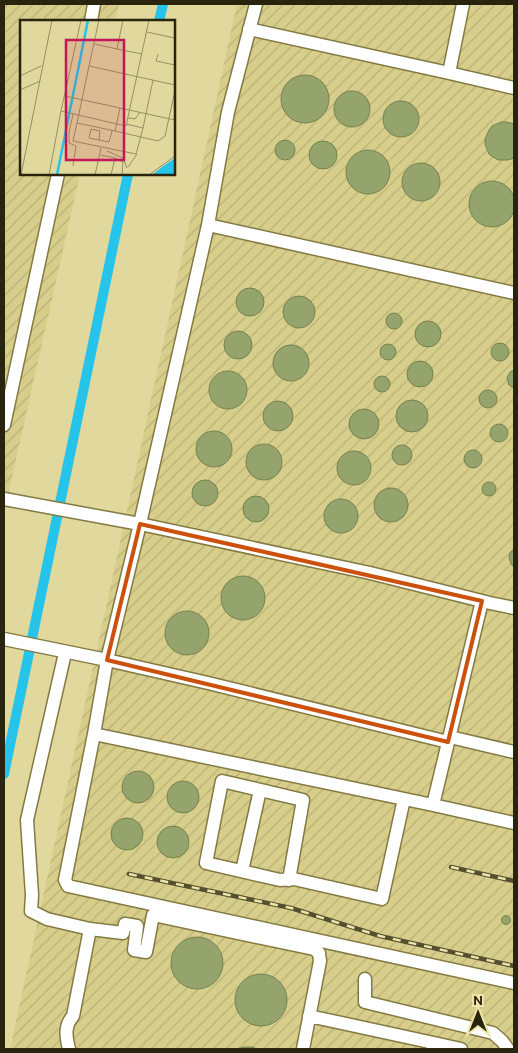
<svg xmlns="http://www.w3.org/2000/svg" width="518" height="1053" viewBox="0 0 518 1053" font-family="Overpass,sans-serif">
<defs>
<pattern id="industrial-furrows" width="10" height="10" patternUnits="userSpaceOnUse" patternTransform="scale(1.25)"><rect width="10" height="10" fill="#d8ce8b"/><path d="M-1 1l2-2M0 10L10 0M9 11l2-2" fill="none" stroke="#b9b177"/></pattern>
</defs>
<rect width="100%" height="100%" fill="#e1d89d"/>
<path fill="url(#industrial-furrows)" d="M4,4H119L115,21H21V174H80L4,513Z
M237,4H514V1049H10Z"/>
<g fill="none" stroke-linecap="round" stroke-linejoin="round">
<path stroke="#26c3eb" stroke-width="10" d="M159,21L163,4
M4,774L128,174"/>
</g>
<path fill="#95a36d" stroke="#75824d" d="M281 99a24 24 0 1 1 48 0a24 24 0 1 1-48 0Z
M334 109a18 18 0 1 1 36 0a18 18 0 1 1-36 0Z
M383 119a18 18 0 1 1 36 0a18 18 0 1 1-36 0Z
M501,122H507L514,124V158L508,160H498L493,157L489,154L485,144V139L489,130L492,126Z
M275 150a10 10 0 1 1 20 0a10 10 0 1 1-20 0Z
M309 155a14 14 0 1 1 28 0a14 14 0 1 1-28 0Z
M346 172a22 22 0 1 1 44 0a22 22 0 1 1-44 0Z
M402 182a19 19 0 1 1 38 0a19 19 0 1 1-38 0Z
M469 204a23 23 0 1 1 46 0a23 23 0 1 1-46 0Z
M236 302a14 14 0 1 1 28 0a14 14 0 1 1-28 0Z
M283 312a16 16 0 1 1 32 0a16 16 0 1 1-32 0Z
M386 321a8 8 0 1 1 16 0a8 8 0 1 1-16 0Z
M415 334a13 13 0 1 1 26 0a13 13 0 1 1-26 0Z
M224 345a14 14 0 1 1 28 0a14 14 0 1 1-28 0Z
M491 352a9 9 0 1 1 18 0a9 9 0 1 1-18 0Z
M380 352a8 8 0 1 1 16 0a8 8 0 1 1-16 0Z
M273 363a18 18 0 1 1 36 0a18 18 0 1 1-36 0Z
M407 374a13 13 0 1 1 26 0a13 13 0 1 1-26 0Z
M514,370V388L509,385L507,378L510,372Z
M209 390a19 19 0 1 1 38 0a19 19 0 1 1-38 0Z
M374 384a8 8 0 1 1 16 0a8 8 0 1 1-16 0Z
M479 399a9 9 0 1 1 18 0a9 9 0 1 1-18 0Z
M396 416a16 16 0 1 1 32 0a16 16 0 1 1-32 0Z
M263 416a15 15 0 1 1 30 0a15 15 0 1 1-30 0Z
M349 424a15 15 0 1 1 30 0a15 15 0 1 1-30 0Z
M490 433a9 9 0 1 1 18 0a9 9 0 1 1-18 0Z
M196 449a18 18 0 1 1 36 0a18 18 0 1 1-36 0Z
M246 462a18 18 0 1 1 36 0a18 18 0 1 1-36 0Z
M392 455a10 10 0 1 1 20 0a10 10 0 1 1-20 0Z
M464 459a9 9 0 1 1 18 0a9 9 0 1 1-18 0Z
M337 468a17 17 0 1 1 34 0a17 17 0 1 1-34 0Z
M192 493a13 13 0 1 1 26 0a13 13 0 1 1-26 0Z
M482 489a7 7 0 1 1 14 0a7 7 0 1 1-14 0Z
M374 505a17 17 0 1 1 34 0a17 17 0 1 1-34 0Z
M243 509a13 13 0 1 1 26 0a13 13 0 1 1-26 0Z
M324 516a17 17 0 1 1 34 0a17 17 0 1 1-34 0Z
M514,549V567L511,564L509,557L510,553Z
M221 598a22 22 0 1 1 44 0a22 22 0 1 1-44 0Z
M165 633a22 22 0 1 1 44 0a22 22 0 1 1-44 0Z
M122 787a16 16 0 1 1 32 0a16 16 0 1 1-32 0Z
M167 797a16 16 0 1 1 32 0a16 16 0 1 1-32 0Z
M111 834a16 16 0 1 1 32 0a16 16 0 1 1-32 0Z
M157 842a16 16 0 1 1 32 0a16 16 0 1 1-32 0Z
M501.5 920a4.5 4.5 0 1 1 9 0a4.5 4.5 0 1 1-9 0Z
M171 963a26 26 0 1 1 52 0a26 26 0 1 1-52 0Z
M235 1000a26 26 0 1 1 52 0a26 26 0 1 1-52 0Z
M245,1047H252L257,1049H236Z"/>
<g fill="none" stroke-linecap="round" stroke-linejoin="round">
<g stroke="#837a42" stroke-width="15">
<path id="minor" d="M256,4L228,112L208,225L514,293
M91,21L94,4
M249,29L449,73L463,4
M449,73L514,88
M208,225L139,528L107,660L94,734L433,805
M4,425L58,174
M4,499L140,524L370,573L490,603L514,608
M482,601L433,805L514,823
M4,639L107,660L208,683L448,742
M65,653L27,820L32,895L31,911L47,919L90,929L73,1016C64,1026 66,1037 69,1049
M94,734L65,880L68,886L514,983
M450,737L514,752
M242,871L260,790
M289,880L303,800L222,781L206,863L280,880L294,879L382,899L404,799
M90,929L123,933L125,924L137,926L134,950L146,952L153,915L314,949L319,953L320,961L303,1049
M365,979V1002L493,1033L502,1041L508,1049
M309,1016L434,1043L432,1049
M434,1043L461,1049"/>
</g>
<use href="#minor" stroke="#fff" stroke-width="12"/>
<g stroke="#544f2f" stroke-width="4.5">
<path id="rail" d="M451,867L514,881
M129,874L291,908L380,936L514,966"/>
</g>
<use href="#rail" stroke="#eee5aa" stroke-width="2.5" stroke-dasharray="8" stroke-linecap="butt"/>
</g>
<path fill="none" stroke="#cb510c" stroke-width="4" stroke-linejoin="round" d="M140,524L482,601L448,742L107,660Z"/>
<g transform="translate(20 20)">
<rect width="155" height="155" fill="#e1d89d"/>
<path d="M155,138V155H132L142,147Z" fill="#26c3eb"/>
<path fill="none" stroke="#26c3eb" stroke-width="2.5" d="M37,155L68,0"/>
<path fill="none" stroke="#979063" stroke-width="1" d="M61,0L41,91L97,104M79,0L69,46L155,65M127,12L155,18M74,24L97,29L103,0M97,29L122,34M138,34L136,41L155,45M69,46L57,103L95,111M0,56L21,46M0,70L20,61M45,76L155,100M100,88L95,111L138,121L145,116L155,71M108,98L115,99L120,92M57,103L53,121L116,134L123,108M97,104L106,106L129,0M106,104L123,108L133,60M79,120L80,111L71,109L69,118L89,122L92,111M87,131L103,138L107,148M81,135L95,138L91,155M95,138L103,142L102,155M53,146L56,126L49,123V113L53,94M108,147L117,134M1,155L32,0M29,155L41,91M75,155L81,128M129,155L155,136"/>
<path fill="#c2185b" fill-opacity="0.15" stroke="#c2185b" stroke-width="2.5" d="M46,20H104V140H46Z"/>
<rect width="155" height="155" fill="none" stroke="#28240d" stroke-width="2.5"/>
</g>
<rect width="518" height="1053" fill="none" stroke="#28240d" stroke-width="10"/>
<g transform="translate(478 1013)" stroke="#eee5aa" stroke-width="4" paint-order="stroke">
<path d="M0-4L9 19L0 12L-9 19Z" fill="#28240d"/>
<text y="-8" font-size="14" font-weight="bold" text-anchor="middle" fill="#28240d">N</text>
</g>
</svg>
